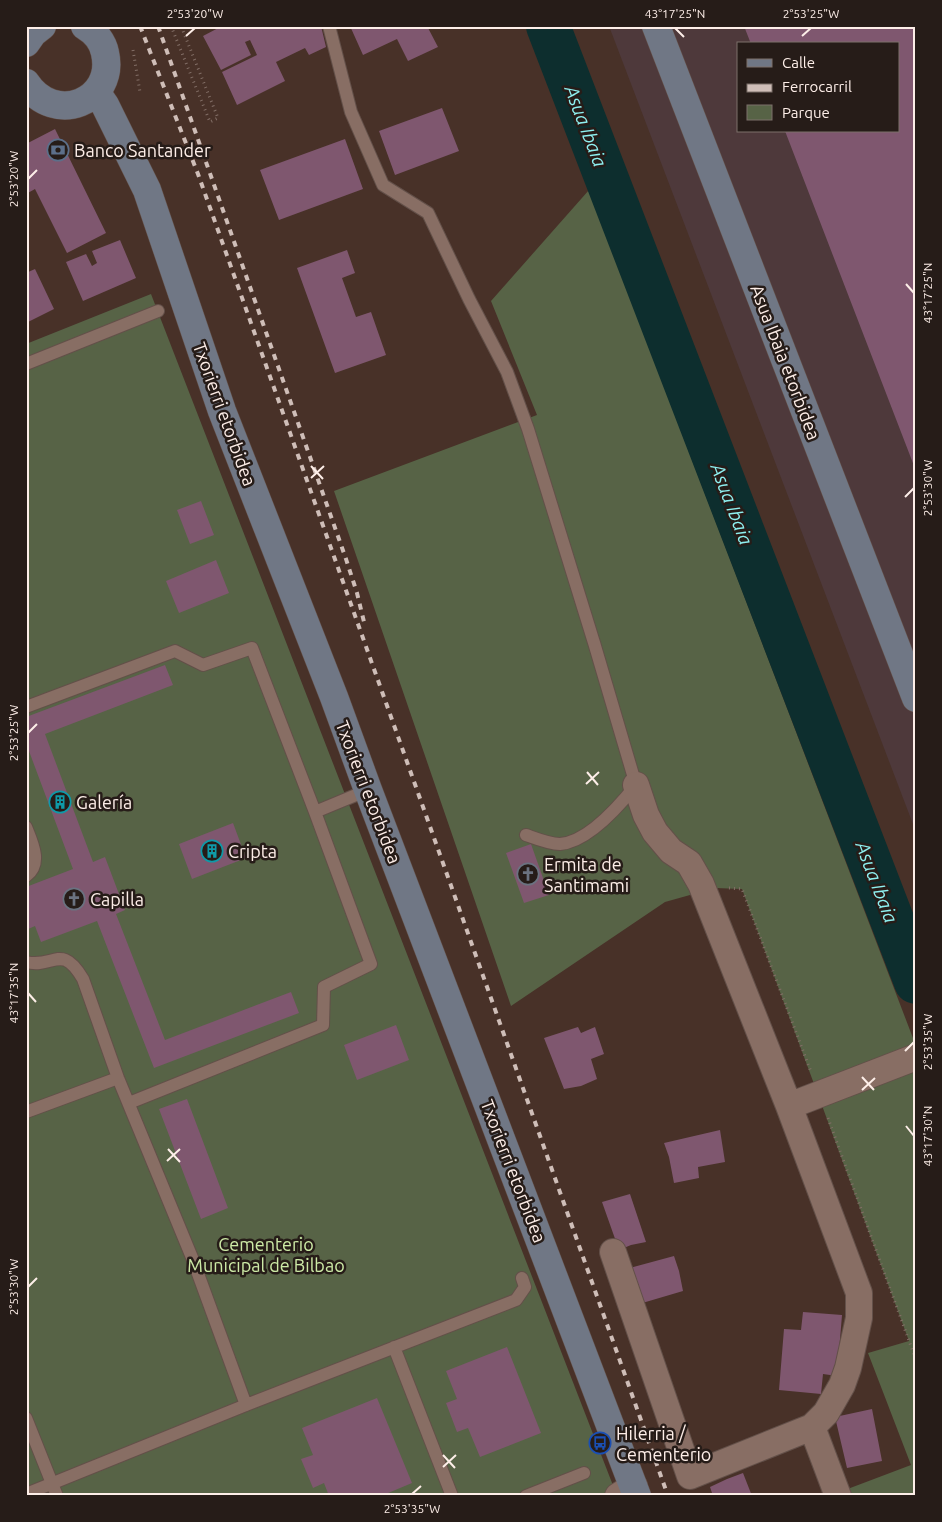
<svg xmlns="http://www.w3.org/2000/svg" width="942" height="1522" viewBox="0 0 942 1522" font-family="Ubuntu,sans-serif">
<rect width="100%" height="100%" fill="#483128"/>
<path fill="#4e393b" fill-rule="evenodd" d="M609,26H916V832ZM738,44H898V131H738Z"/>
<path fill="#576346" d="M589,190L916,1046V1496H838L837,1493L911,1465L868,1353L909,1341L742,889L715,888L665,902L511,1006L334,491L537,415L491,301Z
M151,294L614,1488L606,1496H26V344Z"/>
<g fill="none" stroke-linecap="round" stroke-linejoin="round">
<path stroke="#0d2e2e" stroke-width="44" d="M548,26L916,982"/>
</g>
<path fill="#7f576f" d="M222,26H321L326,47L309,55L305,48L276,62L285,81L237,105L222,72L257,55L250,40L245,42L251,55L221,70L203,36Z
M350,26H427L438,47L408,61L397,39L363,55Z
M744,26H916V471L785,131H898V44H751Z
M442,108L459,151L395,175L379,131Z
M55,129L106,233L67,253L35,189L26,194V144Z
M345,139L363,189L279,220L260,170Z
M120,240L136,278L83,301L66,262L86,254L92,266L97,263L92,251Z
M347,250L355,273L342,278L356,317L371,312L386,355L335,373L297,268Z
M35,269L54,309L26,323V273Z
M201,501L214,535L190,544L177,510Z
M216,560L229,593L179,613L166,581Z
M165,665L173,685L45,734L93,862L105,857L125,910L116,914L165,1040L291,992L299,1013L154,1068L97,921L41,942L35,926L26,930V887L73,869L26,743V717Z
M233,823L246,858L192,879L179,844Z
M531,844L549,895L524,903L506,853Z
M396,1025L409,1060L357,1080L344,1045Z
M578,1027L581,1033L595,1027L604,1054L591,1059L597,1079L581,1086L564,1089L544,1038Z
M187,1099L228,1208L201,1219L159,1109Z
M720,1130L725,1162L698,1167L699,1178L674,1183L669,1157L664,1143Z
M630,1194L646,1242L631,1245L619,1250L602,1202Z
M674,1256L679,1271L683,1291L639,1304L626,1269Z
M803,1312L842,1315L837,1376L823,1374L821,1394L779,1390L784,1329L801,1330Z
M507,1347L541,1433L480,1457L468,1428L457,1432L446,1403L457,1399L446,1371Z
M377,1398L412,1483L381,1496H329L324,1483L313,1488L301,1459L313,1455L302,1428Z
M872,1409L882,1461L847,1468L835,1417Z
M743,1473L752,1496H713L710,1487L727,1479Z"/>
<g fill="none" stroke-linecap="round" stroke-linejoin="round">
<g stroke="#635049" stroke-width="14">
<path id="lane" d="M329,26L351,112L383,185L428,213L469,299L507,372L528,429L595,646L636,785C620,805 588,842 560,844C549,844 537,839 526,835
M26,364L158,311
M26,707L175,651L203,665L252,648L315,812L371,964L324,987L323,1025L129,1103
M315,812L368,790
M26,827C32,842 43,864 26,876
M26,962C54,969 61,942 83,979L118,1078L193,1260L246,1405
M26,1112L118,1078
M394,1347L452,1496
M26,1418L57,1496
M26,1494L246,1405L516,1300L525,1287L522,1278
M526,1496L584,1473"/>
</g>
<g stroke="#635049" stroke-width="28">
<path id="street" d="M636,785L646,815L655,832L671,851L689,863L701,884L789,1106L859,1293V1318L848,1368L842,1385L826,1413L812,1427L838,1496
M789,1106L916,1057
M613,1252L690,1476L812,1427
M618,1496L634,1486"/>
</g>
<g stroke="#635049" stroke-width="29">
<path id="secondary" d="M656,26L916,698
M26,43L33,33L42,26
M26,83C54,126 116,102 105,53C103,42 95,32 85,26
M96,92L105,105L147,190L222,411L334,697L368,790L637,1496"/>
</g>
<path stroke="#826e66" stroke-width="3" stroke-dasharray="1 4" stroke-linecap="butt" d="M171,26L210,122L218,118L181,26
M133,50L140,92
M729,888L742,889L811,1072
M828,1118L916,1360"/>
<use href="#lane" stroke="#886e64" stroke-width="12"/>
<use href="#street" stroke="#886e64" stroke-width="26"/>
<use href="#secondary" stroke="#707785" stroke-width="28"/>
<path stroke="#cfbeb8" stroke-width="4" stroke-dasharray="6 6" stroke-linecap="butt" d="M140,26L198,174L668,1496
M158,26L346,559L357,593L365,626"/>
</g>
<path fill="none" stroke="#fdeee8" stroke-width="2" d="M675,28L684,37M186,36L195,28M802,36L811,28M28,179L37,170M906,284L914,293M311,466L323,479M311,478L324,466M905,497L914,488M28,733L37,724M587,772L598,785M586,784L599,772M28,993L36,1002M905,1051L914,1042M862,1077L874,1090M862,1090L875,1078M906,1126L914,1136M168,1149L180,1162M167,1161L180,1149M28,1287L37,1278M443,1455L455,1468M443,1467L456,1455M412,1494L421,1486"/>
<defs>
<g id="bank-ring" transform="scale(1.125)"><circle r="9.5" fill="#261c18" stroke="#5c6f8a" stroke-width="1.5"/><path d="M-6-4H6V4H-6ZM0-2.3a2.3 2.3 0 1 0 0 4.6a2.3 2.3 0 1 0 0-4.6Z" fill="#5c6f8a"/></g>
<g id="building-ring" transform="scale(1.125)"><circle r="9.5" fill="#261c18" stroke="#0f9aa8" stroke-width="1.5"/><path d="M-4-6H4V6H1V3H-1V6H-4ZM-2.5-4.3h1.7v1.8h-1.7ZM.8-4.3h1.7v1.8H.8ZM-2.5-1h1.7V.8h-1.7ZM.8-1h1.7V.8H.8Z" fill="#0f9aa8"/></g>
<g id="church-ring" transform="scale(1.125)"><circle r="9.5" fill="#261c18" stroke="#6b7280" stroke-width="1.5"/><path d="M-1.2-6h2.4v3.5h3.3v2.4h-3.3V6h-2.4V-.1h-3.3v-2.4h3.3Z" fill="#6b7280"/></g>
<g id="bus-ring" transform="scale(1.125)"><circle r="9.5" fill="#261c18" stroke="#1a4fb4" stroke-width="1.5"/><path d="M-5-6H5V4H4V6H2V4H-2V6H-4V4H-5ZM-3.5-4V0h7V-4ZM-3.5 1.2v1.5H-2V1.2ZM2 1.2v1.5H3.5V1.2Z" fill="#1a4fb4"/></g>
</defs>
<g fill-rule="evenodd">
<use href="#bank-ring" x="58" y="150"/>
<use href="#building-ring" x="60" y="802"/>
<use href="#building-ring" x="212" y="851"/>
<use href="#church-ring" x="528" y="874"/>
<use href="#church-ring" x="74" y="899"/>
<use href="#bus-ring" x="600" y="1443"/>
</g>
<g text-anchor="middle" dominant-baseline="central" stroke-width="5" stroke-linejoin="round" paint-order="stroke">
<g font-size="18" fill="#fdeee8" stroke="#261c18" text-anchor="start">
<text x="74" y="150">Banco Santander</text>
<text x="76" y="802">Galería</text>
<text x="228" y="851">Cripta</text>
<text x="544" y="864">Ermita de<tspan x="544" dy="21">Santimami</tspan></text>
<text x="90" y="899">Capilla</text>
<text x="616" y="1433">Hilerria /<tspan x="616" dy="21">Cementerio</tspan></text>
</g>
<g font-size="18" fill="#fdeee8" stroke="#261c18">
<text transform="translate(786 362) rotate(69)">Asua Ibaia etorbidea</text>
<text transform="translate(225 414) rotate(70)">Txorierri etorbidea</text>
<text transform="translate(369 792) rotate(69)">Txorierri etorbidea</text>
<text transform="translate(514 1171) rotate(69)">Txorierri etorbidea</text>
</g>
<g font-size="18" fill="#cdeaa6" stroke="#261c18">
<text x="266" y="1244">Cementerio<tspan x="266" dy="21">Municipal de Bilbao</tspan></text>
</g>
<g font-size="19" font-style="italic" fill="#8ef0f0" stroke="#261c18">
<text transform="translate(586 126) rotate(69)">Asua Ibaia</text>
<text transform="translate(732 504) rotate(69)">Asua Ibaia</text>
<text transform="translate(877 882) rotate(69)">Asua Ibaia</text>
</g>
</g>
<rect width="942" height="1522" fill="none" stroke="#261c18" stroke-width="55"/>
<rect x="737" y="42" width="162" height="90" fill="#261c18" stroke="#7c706b"/>
<rect x="747" y="59" width="25" height="8" fill="#707785" stroke="#7c706b"/>
<text x="782" y="68" font-size="15" fill="#fdeee8">Calle</text>
<rect x="747" y="84" width="25" height="8" fill="#cfbeb8" stroke="#7c706b"/>
<text x="782" y="92" font-size="15" fill="#fdeee8">Ferrocarril</text>
<rect x="747" y="105" width="25" height="15" fill="#576346" stroke="#7c706b"/>
<text x="782" y="118" font-size="15" fill="#fdeee8">Parque</text>
<rect x="28" y="28" width="886" height="1466" fill="none" stroke="#fdeee8" stroke-width="2"/>
<g font-size="12" text-anchor="middle" fill="#fdeee8">
<text x="195" y="18">2°53'20"W</text>
<text x="675" y="18">43°17'25"N</text>
<text x="811" y="18">2°53'25"W</text>
<text transform="translate(14 179) rotate(-90)" y="4">2°53'20"W</text>
<text transform="translate(928 293) rotate(-90)" y="4">43°17'25"N</text>
<text transform="translate(928 488) rotate(-90)" y="4">2°53'30"W</text>
<text transform="translate(14 733) rotate(-90)" y="4">2°53'25"W</text>
<text transform="translate(14 993) rotate(-90)" y="4">43°17'35"N</text>
<text transform="translate(928 1042) rotate(-90)" y="4">2°53'35"W</text>
<text transform="translate(928 1136) rotate(-90)" y="4">43°17'30"N</text>
<text transform="translate(14 1287) rotate(-90)" y="4">2°53'30"W</text>
<text x="412" y="1513">2°53'35"W</text>
</g>
</svg>
